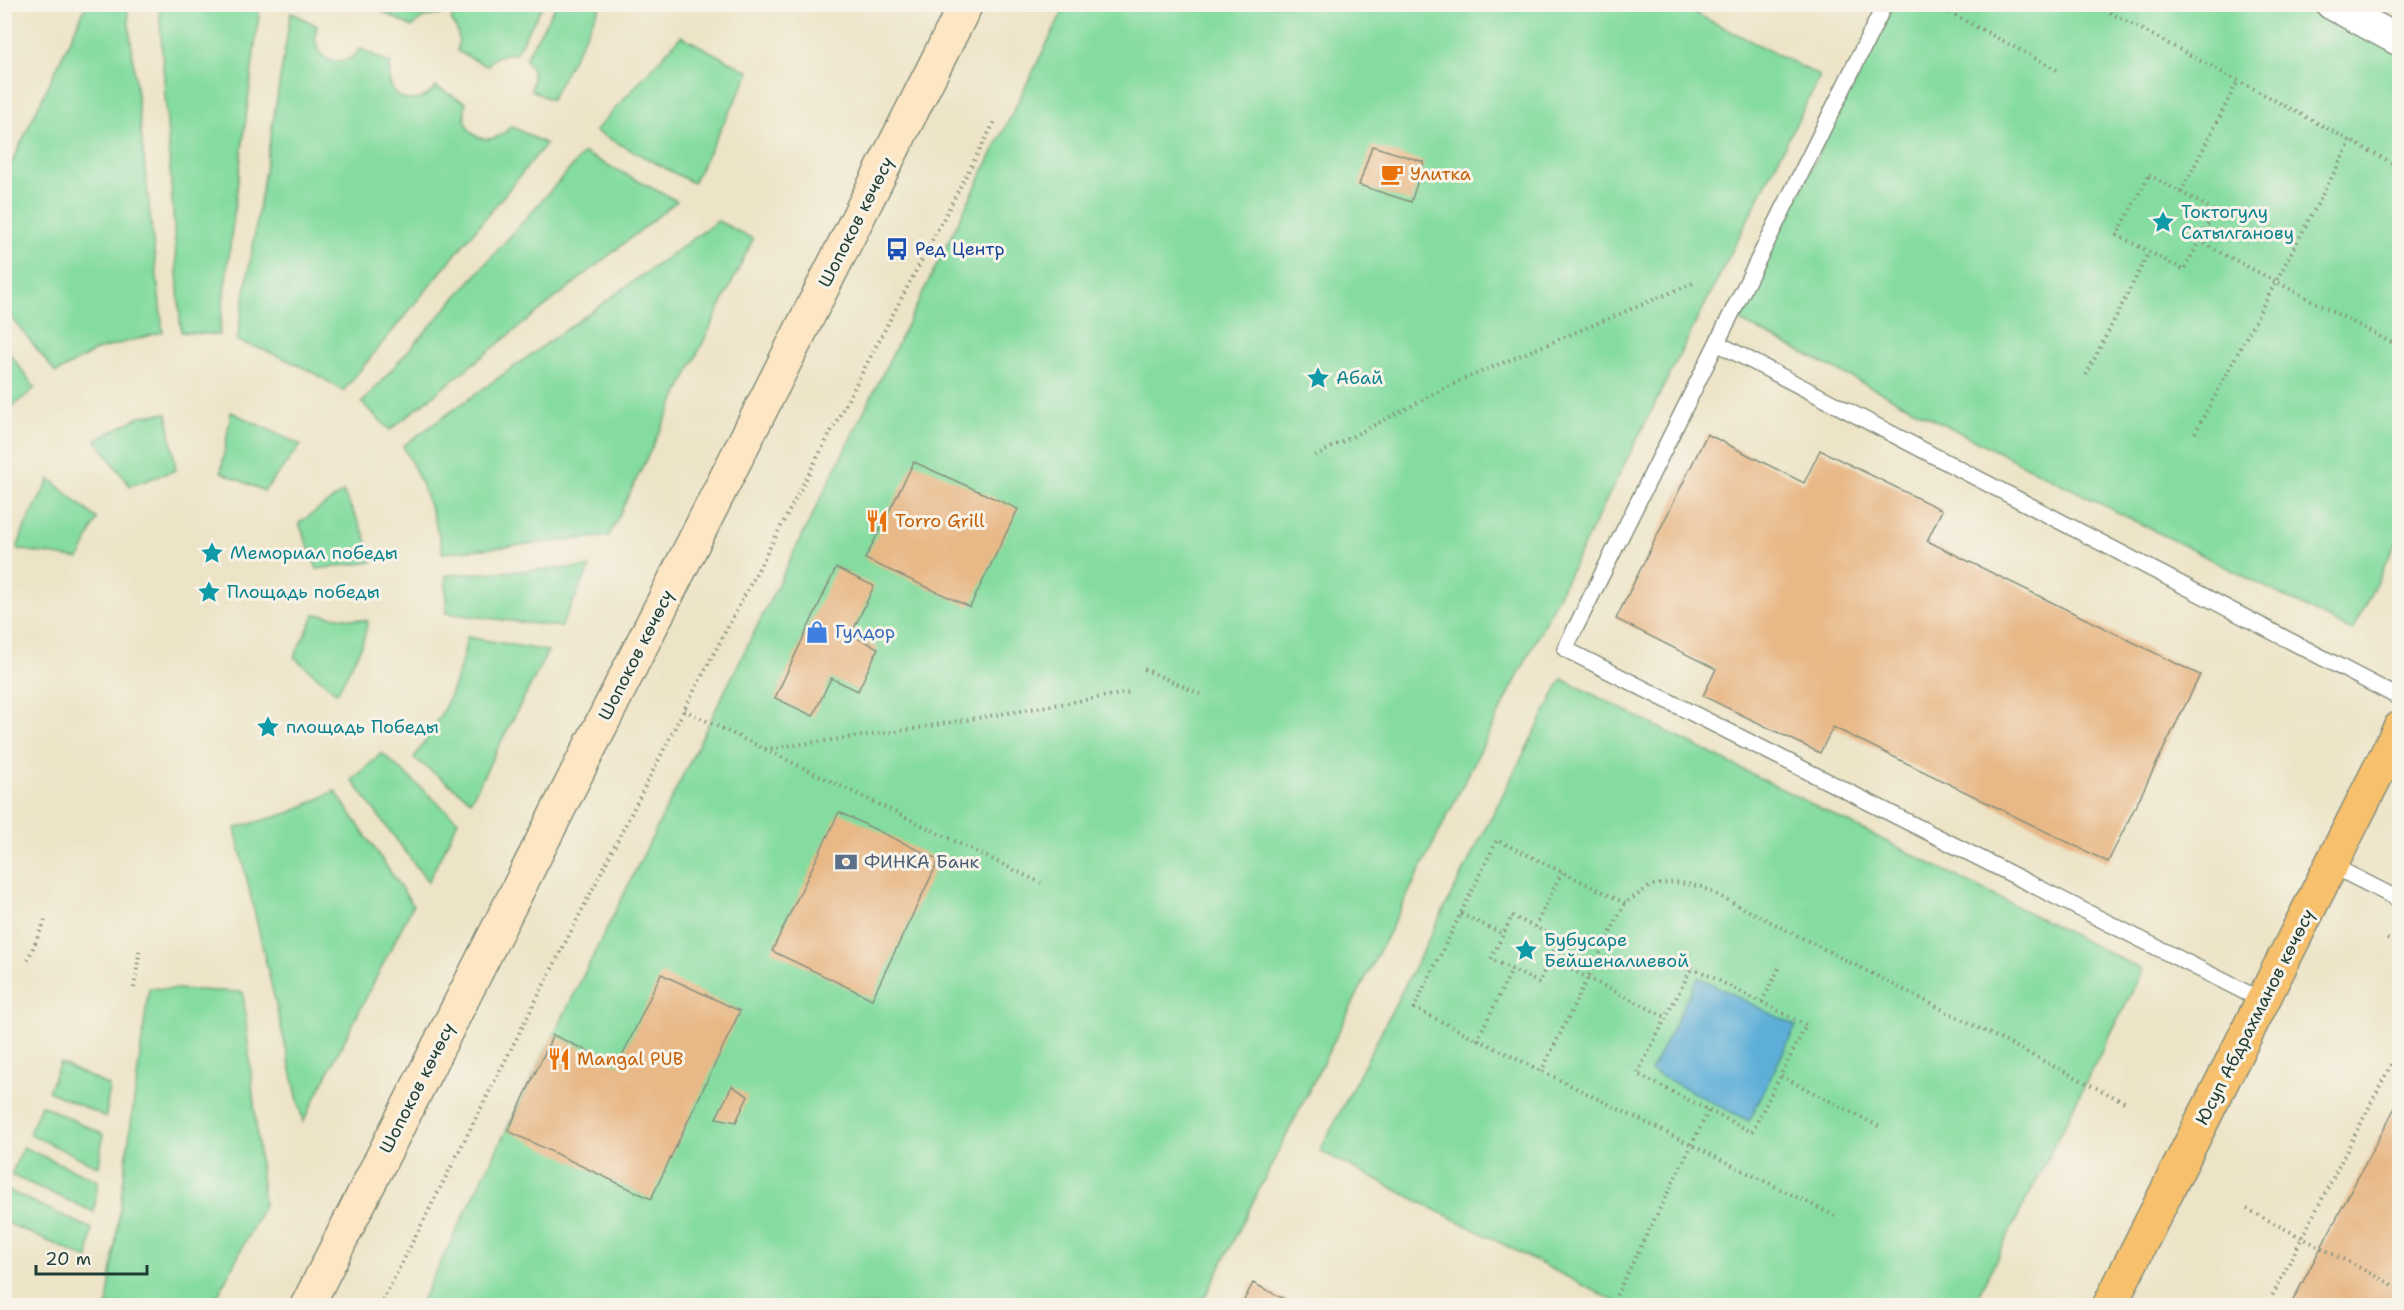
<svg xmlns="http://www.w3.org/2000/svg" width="2404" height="1310" viewBox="0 0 2404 1310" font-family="'Shantell Sans',sans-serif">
<rect width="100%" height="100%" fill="#f7f3e8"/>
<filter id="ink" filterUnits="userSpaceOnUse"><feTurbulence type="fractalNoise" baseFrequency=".0167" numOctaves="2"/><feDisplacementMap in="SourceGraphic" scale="12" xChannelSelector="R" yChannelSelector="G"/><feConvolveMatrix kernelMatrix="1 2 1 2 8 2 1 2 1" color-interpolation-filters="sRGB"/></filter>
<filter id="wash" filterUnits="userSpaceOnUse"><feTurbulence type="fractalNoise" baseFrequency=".008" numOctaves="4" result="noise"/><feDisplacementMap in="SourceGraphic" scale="24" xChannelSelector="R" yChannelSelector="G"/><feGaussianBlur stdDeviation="1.35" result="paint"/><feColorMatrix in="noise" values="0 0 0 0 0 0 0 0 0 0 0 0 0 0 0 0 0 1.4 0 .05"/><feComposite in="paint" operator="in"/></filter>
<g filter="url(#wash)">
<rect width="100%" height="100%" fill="#ede4c7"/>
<path fill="#84dca0" stroke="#528c6a" stroke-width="1.5" d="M87,4L127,5L163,332L97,350L56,373L5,309V177Z
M460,4H543V5L515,54C502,53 495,56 487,66L457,51C460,38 459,31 451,20Z
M159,5H260L219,335L181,332Z
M383,5V4L447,5L441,15C428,15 421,18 412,27L381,11Z
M556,5H601L551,100L531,90C534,77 533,70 525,59Z
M1066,5H1679L1820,76L1201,1305L419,1306Z
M1893,5H2317L2399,49V537L2352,631L1736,319Z
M291,12L317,26C308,58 339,75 361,49L391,64C381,97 414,113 436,87L466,103C458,136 489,152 511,126L546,144L343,391C309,368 276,353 237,341Z
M681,36L750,72L693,183L595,131Z
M584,153L677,201L390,430L362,403Z
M718,221L753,239L609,536L443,553C435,514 422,481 403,446Z
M4,346L35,388L5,413H4Z
M231,412L301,445L264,491L221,472Z
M167,413L176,470L130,486L96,440L141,416Z
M50,479L97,519L79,559L17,549L25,526Z
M343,492L365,535L372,562L317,569L299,523Z
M590,567L561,627L446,613V575Z
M315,614L368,621L362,645L337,693L294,657Z
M467,637L548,651L471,800L414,758C442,715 458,689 467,637Z
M1562,679L2143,970L1973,1305H1622L1320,1151Z
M382,753L458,821L428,882L352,780Z
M335,791L413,905L303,1122L235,828L289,813Z
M149,988L243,992L264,1205L213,1305H107Z
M60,1063L109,1086L106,1117L48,1091Z
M41,1105L103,1134L99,1167L29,1134Z
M23,1147L98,1181L94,1212L11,1175Z
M5,1189L92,1229L88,1259L5,1222Z"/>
<path fill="#5dafd8" stroke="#3e7686" stroke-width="1.5" d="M1698,977L1796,1026L1749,1121L1651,1071Z"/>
<g id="blocks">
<path fill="#e8b887" d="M1372,146L1424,162L1411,202L1359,185Z
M1707,434L1804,483L1820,450L1942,510L1927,541L2200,675L2108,862L1833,727L1820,753L1703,696L1716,669L1616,619Z
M914,462L1018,509L970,607L865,559Z
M836,568L874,586L851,635L878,648L858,691L831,678L813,716L775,698Z
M839,812L939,860L872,999L772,951Z
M661,974L740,1011L651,1199L508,1131L553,1035L618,1065Z
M732,1086L748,1096L736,1122L716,1118Z
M2400,1098V1298L2395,1306H2290Z
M1253,1283L1298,1306H1241Z"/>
</g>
</g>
<g filter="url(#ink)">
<use href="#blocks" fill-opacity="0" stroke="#86907e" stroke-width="1.5"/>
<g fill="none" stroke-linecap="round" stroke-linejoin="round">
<g stroke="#86907e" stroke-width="18">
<path id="lane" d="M1885,4L1565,649L2263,1001
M1717,343L2400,698
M2333,866L2400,900"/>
</g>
<g stroke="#86907e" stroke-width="33">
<path id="street" d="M2331,4L2400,41"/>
</g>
<g stroke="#86907e" stroke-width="36">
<path id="secondary" d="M307,1306L966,4"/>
</g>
<g stroke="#86907e" stroke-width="36">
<path id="primary" d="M2109,1306L2400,728"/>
</g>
<path stroke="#86907e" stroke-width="4" stroke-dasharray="1.5 4.5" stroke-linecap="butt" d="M1934,4L2061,72
M2094,4L2400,167
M2149,175L2215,211L2184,270L2117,235Z
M2181,192L2238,81
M2199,241L2400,347
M2086,375L2149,252
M2195,433L2351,141
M1315,456L1459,381L1696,282
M1144,669L1200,694
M684,710L1041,883
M765,749L906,730L1132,692
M1625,903L1497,840L1414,1008L1837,1217
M1461,914L1503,934
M1512,916L1560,939L1539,983L1491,959Z
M1535,927L1562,872
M2387,939L2400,945
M1550,959L1666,1017
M28,960L45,920
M1692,967L1806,1025L1752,1132L1637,1074Z
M134,988L140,948
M1762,1002L1780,966
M1477,1040L1512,970
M1541,1072L1625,903L1652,885L1675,882L1702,887L2126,1103
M1781,1076L1882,1128
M2247,1209L2400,1289
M380,1306L684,710L995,121
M1611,1306L1709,1110
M2267,1306L2400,1047"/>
<use href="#lane" stroke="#fff" stroke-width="15"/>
<use href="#street" stroke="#fff" stroke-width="30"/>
<use href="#secondary" stroke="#fce6c4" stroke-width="33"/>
<use href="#primary" stroke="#f7c06c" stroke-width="33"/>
</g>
</g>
<defs>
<g id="cafe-bare" transform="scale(1.8)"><path d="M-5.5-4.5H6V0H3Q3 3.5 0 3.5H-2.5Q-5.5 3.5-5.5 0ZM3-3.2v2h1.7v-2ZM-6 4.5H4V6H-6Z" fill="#e8710a" stroke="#f7f3e8" stroke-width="2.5" paint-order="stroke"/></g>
<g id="sight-bare" transform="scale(1.8)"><path d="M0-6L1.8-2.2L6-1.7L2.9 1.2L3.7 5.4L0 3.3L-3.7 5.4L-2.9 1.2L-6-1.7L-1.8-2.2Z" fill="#0f9aa8" stroke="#f7f3e8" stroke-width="2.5" paint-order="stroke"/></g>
<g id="bus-bare" transform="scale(1.8)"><path d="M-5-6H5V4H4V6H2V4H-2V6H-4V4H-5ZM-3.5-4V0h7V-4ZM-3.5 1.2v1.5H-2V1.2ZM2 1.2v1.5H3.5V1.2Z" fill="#1a4fb4" stroke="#f7f3e8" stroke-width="2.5" paint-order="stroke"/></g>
<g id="restaurant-bare" transform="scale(1.8)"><path d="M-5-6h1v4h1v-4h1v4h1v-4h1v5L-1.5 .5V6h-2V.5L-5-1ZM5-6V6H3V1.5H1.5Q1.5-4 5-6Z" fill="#e8710a" stroke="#f7f3e8" stroke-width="2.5" paint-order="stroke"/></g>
<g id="shop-bare" transform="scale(1.8)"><path d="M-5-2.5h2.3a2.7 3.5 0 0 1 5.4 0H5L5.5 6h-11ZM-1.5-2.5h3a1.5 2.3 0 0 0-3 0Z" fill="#3f7fe0" stroke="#f7f3e8" stroke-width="2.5" paint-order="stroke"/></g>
<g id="bank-bare" transform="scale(1.8)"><path d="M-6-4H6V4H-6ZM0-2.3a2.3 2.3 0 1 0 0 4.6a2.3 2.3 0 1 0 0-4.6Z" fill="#5c6f8a" stroke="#f7f3e8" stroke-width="2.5" paint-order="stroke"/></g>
</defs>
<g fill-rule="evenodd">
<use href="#cafe-bare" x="1392" y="174"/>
<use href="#sight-bare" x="2163" y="222"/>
<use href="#bus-bare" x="897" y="249"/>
<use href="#sight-bare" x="1318" y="378"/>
<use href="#restaurant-bare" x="877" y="521"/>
<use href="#sight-bare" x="212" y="553"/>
<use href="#sight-bare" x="209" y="592"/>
<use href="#shop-bare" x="817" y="632"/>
<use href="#sight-bare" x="268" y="727"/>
<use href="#bank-bare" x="846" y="862"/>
<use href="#sight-bare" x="1526" y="950"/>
<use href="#restaurant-bare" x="559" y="1059"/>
</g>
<g text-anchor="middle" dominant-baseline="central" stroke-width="6" stroke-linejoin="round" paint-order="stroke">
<g font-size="18" fill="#c56008" stroke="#f7f3e8" text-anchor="start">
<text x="1410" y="174">Улитка</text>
<text x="895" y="521">Torro Grill</text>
<text x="577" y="1059">Mangal PUB</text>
</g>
<g font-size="18" fill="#0d838f" stroke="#f7f3e8" text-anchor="start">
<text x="2181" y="212">Токтогулу<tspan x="2181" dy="21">Сатылганову</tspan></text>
<text x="1336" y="378">Абай</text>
<text x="230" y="553">Мемориал победы</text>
<text x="227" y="592">Площадь победы</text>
<text x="286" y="727">площадь Победы</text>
<text x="1544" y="940">Бубусаре<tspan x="1544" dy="21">Бейшеналиевой</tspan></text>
</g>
<g font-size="18" fill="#1f3d34" stroke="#f7f3e8">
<text transform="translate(856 222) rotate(-63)">Шопоков көчөсү</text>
<text transform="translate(636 655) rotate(-63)">Шопоков көчөсү</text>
<text transform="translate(2255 1017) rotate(-63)">Юсуп Абдрахманов көчөсү</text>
<text transform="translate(417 1088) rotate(-63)">Шопоков көчөсү</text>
</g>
<g font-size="18" fill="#164399" stroke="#f7f3e8" text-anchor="start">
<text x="915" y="249">Ред Центр</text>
</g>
<g font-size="18" fill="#366cbe" stroke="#f7f3e8" text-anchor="start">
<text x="835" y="632">Гулдор</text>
</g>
<g font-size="18" fill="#4e5e75" stroke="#f7f3e8" text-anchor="start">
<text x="864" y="862">ФИНКА Банк</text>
</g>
</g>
<rect width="2404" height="1310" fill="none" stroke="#f7f3e8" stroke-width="24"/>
<path d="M36 1265v9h111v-9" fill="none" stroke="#1f3d34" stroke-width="3"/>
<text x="45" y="1265" font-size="18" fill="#1f3d34" stroke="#f7f3e8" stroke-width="4.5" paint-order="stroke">20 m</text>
</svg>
